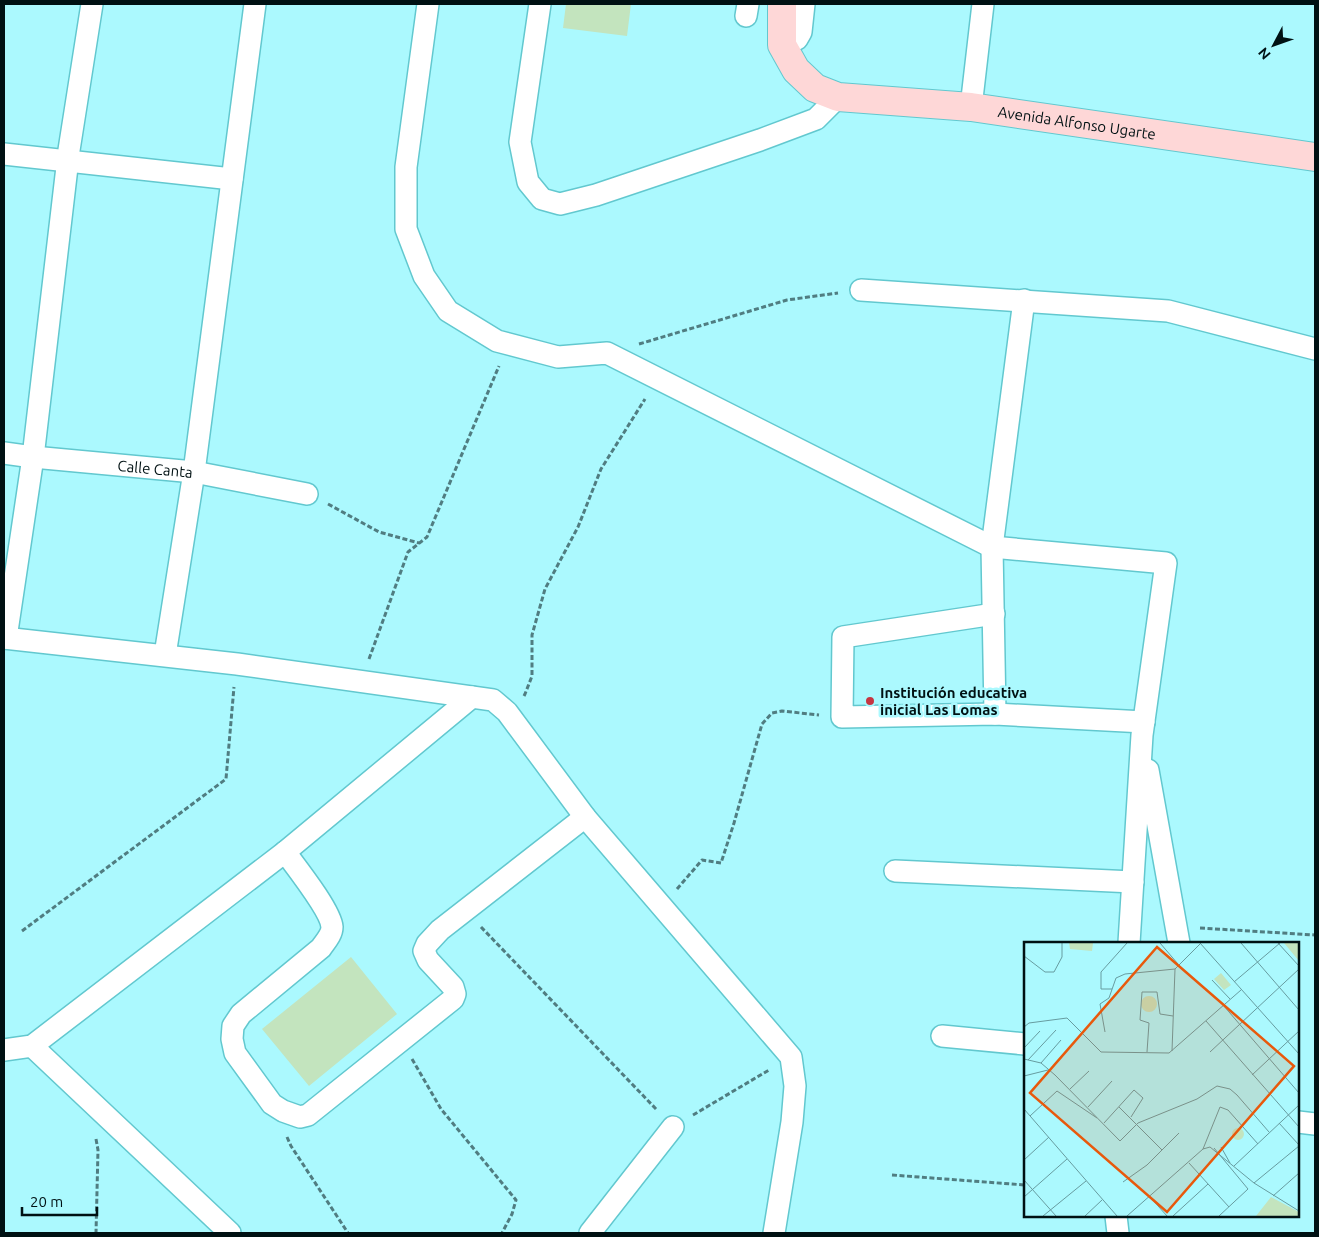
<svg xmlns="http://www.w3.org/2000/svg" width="1319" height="1237" viewBox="0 0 1319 1237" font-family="Ubuntu,sans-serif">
<rect width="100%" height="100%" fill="#abf9fe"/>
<path fill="#c3e4be" d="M566,4H631L627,36L563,28Z
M351,957L397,1014L309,1086L262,1029Z"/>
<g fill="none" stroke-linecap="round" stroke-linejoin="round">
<g stroke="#62c8cf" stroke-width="24">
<g id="street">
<path d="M428,4L406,167V229L424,276L448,311L497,341L558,357L607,353L992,547L1166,563L1142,735L1129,943"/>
<path d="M540,4L520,142L528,182L542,199L560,204L596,195L760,140L816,119L838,97"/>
<path d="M746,16L748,4"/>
<path d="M782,45L797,39L801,32L804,4"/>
<path d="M971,107L983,4"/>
<path d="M4,154L232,179"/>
<path d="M861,290L1168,311L1315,349"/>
<path id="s1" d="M4,453L33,457L194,472L307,494"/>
<path d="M994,614L843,637L842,717L995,714L1144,722"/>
<path d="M4,638L237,664L493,700L507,712L585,817L791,1057L795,1086L792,1122L774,1233"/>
<path d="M6,638L33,457L69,150L92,4"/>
<path d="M165,655L194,472L255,4"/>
<path d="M995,714L992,547L1024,300"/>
<path d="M1148,770L1179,943"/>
<path d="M285,852C296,867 331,911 332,927C332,935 325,942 321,948L241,1014L233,1026L232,1039L235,1053L272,1104L283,1111L300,1117L308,1115L453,999L455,994L453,987L428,960L424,951L427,944L440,930L585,817"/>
<path d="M895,871L1133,882"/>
<path d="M942,1036L1025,1044"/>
<path d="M32,1046L230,1233"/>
<path d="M4,1050L32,1046L285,852L472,697"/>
<path d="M1298,1122L1315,1124"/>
<path d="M1116,1216L1118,1233"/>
<path d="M590,1233L673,1127"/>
</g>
</g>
<g stroke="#62c8cf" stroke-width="30">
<g id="secondary">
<path id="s2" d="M782,4V45L796,70L815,88L838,97L971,107L1315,157"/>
</g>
</g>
<path stroke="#507d81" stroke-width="3" stroke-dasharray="5 2.5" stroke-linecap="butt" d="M639,344L787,300L838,293
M328,504L379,532L419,543
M369,659L408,552L427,537L499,366
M524,696L525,694L532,676V635L545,589L578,527L601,469L645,399
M677,889L702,860L721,863L734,823L762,724L772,713L782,711L819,715
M481,927L657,1110
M1200,928L1315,935
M22,931L226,779L234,687
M412,1059L441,1109L516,1200L512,1214L502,1233
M693,1115L769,1070
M287,1137L291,1146L348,1233
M96,1139L98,1150L96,1233
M892,1175L1025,1185"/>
<use href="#street" stroke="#fff" stroke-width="21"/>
<use href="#secondary" stroke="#fed7d7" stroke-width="28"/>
</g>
<circle fill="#c63642" stroke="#abf9fe" stroke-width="2" cx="870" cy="701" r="5"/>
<g text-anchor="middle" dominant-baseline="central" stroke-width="5" stroke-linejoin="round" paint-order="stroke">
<g font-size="15" fill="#001113" stroke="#abf9fe">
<text stroke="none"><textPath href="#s2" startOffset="361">Avenida Alfonso Ugarte</textPath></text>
<text stroke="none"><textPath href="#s1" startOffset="152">Calle Canta</textPath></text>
</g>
<g font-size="15" font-weight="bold" fill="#001113" stroke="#abf9fe" text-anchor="start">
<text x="880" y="692">Institución educativa<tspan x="880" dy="17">inicial Las Lomas</tspan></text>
</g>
</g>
<g transform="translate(1024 942)">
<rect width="275" height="275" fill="#abf9fe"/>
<path d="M45,1H69L68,9L46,7ZM260,1H275V19ZM197,31L207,43L200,48L190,37ZM117 62a8 8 0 1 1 16 0a8 8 0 1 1-16 0ZM208 192a6 6 0 1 1 12 0a6 6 0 1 1-12 0ZM247,255L275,270V274H232Z" fill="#c3e4be"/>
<path fill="none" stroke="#679ca0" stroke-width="1" d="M136,1L154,22M176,1L275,112M217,1L275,68M254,1L275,24M0,14L21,30H30L38,15V1M151,27L177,1M188,38L206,57M210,40L256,1M88,47H77V30L103,1M199,63L275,151M182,79L275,185M0,85L5,81L43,76L77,110L145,111L217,48M81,90L76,62L85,56L92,36L101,32L151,27M0,106L16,89M148,109L151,27M123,110L125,81L116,78L118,50H133L136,72L149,74M186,110L275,27M0,117L17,121L31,133L96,199L114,181L173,157L193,144L206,147L213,153L245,190M4,118L32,88M17,121L37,98M228,133L275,89M0,134L24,128M46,147L65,129M64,165L88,139M95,165L138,208M0,167L93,274M6,174L33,149L73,176M80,181L110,148L119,156L107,175M255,181L275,203M197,205L206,221M190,206L224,247L195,274M179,207L196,165L204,168L234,202M0,218L25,195M165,221L205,265M210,224L275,163M0,238L32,274M99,240L123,223L155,191M230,241L275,204M249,254L275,231M0,255L43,217M126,255L143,274M19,274L62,239M61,274L78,258M103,274L179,207L186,205L230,241L275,269M149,274L184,242"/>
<path fill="#e8590c" fill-opacity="0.15" stroke="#e8590c" stroke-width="2.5" d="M133,5L270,124L143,270L6,151Z"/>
<rect width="275" height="275" fill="none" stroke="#001113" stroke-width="2.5"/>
</g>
<rect width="1319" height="1237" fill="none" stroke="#001113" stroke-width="10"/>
<g transform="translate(1274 45) rotate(229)" stroke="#abf9fe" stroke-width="4" paint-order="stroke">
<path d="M0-4L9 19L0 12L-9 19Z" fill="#001113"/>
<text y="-8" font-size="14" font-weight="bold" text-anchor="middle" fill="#001113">N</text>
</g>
<path d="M22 1207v8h75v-8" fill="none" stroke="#001113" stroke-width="2.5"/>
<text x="30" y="1207" font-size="15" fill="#001113" stroke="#abf9fe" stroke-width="4" paint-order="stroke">20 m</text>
</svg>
